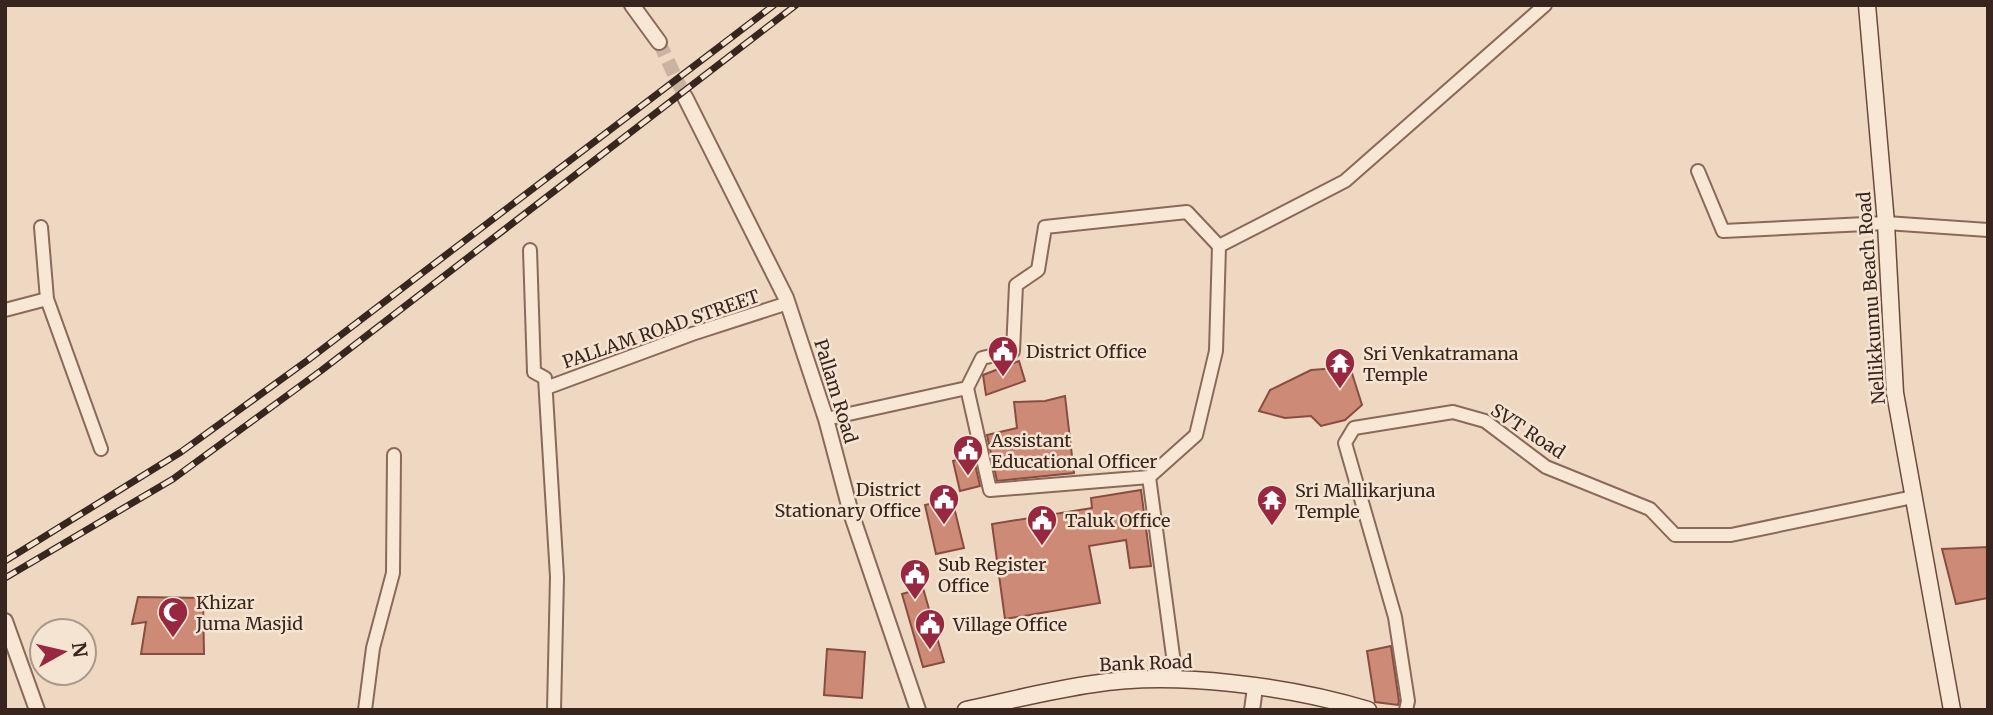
<svg xmlns="http://www.w3.org/2000/svg" width="1993" height="715" viewBox="0 0 1993 715" font-family="Merriweather,serif">
<rect width="100%" height="100%" fill="#efd8c2"/>
<path fill="#cd8a77" stroke="#884d3f" stroke-width="2" d="M1019,361L1025,381L986,395L983,375Z
M1350,367L1362,405L1345,420L1321,426L1311,416L1285,418L1259,411L1270,390L1311,370Z
M1065,396L1074,473L997,481L987,435L1017,428L1014,402L1045,401Z
M973,455L980,486L960,491L953,461Z
M1141,490L1151,566L1130,568L1126,540L1089,546L1100,603L1005,619L992,524L1092,508L1091,498Z
M952,499L964,548L936,554L925,505Z
M1988,547V598L1956,604L1942,549Z
M923,588L944,662L923,667L902,594Z
M138,597L203,598L204,654H141L146,622L132,624Z
M1391,646L1399,701L1398,705L1375,702L1367,651Z
M827,649L865,652L862,698L824,695Z"/>
<g fill="none" stroke-linecap="round" stroke-linejoin="round">
<path stroke="#cab4a1" stroke-width="14" stroke-dasharray="14 7" stroke-linecap="butt" d="M659,42L685,97"/>
<g stroke="#896959" stroke-width="16">
<path id="minor" d="M1698,171L1723,231L1886,223L1988,230
M41,227L47,299L101,449
M530,250L534,372L545,378L557,577L554,710
M5,310L47,299
M546,388L692,334L788,303
M967,388L982,358L1013,351L1016,285L1038,270L1045,227L1187,212L1219,246
M826,419L967,388L990,490L1149,477L1176,678
M1149,477L1196,435L1216,351L1219,246L1345,181L1545,5
M365,710L373,648L393,573L394,455
M1406,710L1408,701L1395,617L1345,443L1354,428L1453,412L1485,421L1546,467L1650,509L1675,535H1731L1913,497"/>
</g>
<g stroke="#896959" stroke-width="18">
<path id="tertiary" d="M632,5L659,42
M685,97L786,298L826,419L851,513L918,710
M5,621L37,710
M1252,710L1255,688"/>
</g>
<g stroke="#6a4a3c" stroke-width="19">
<path id="secondary" d="M1867,5L1886,223L1895,393L1952,710
M966,710C1008,701 1050,690 1093,684C1175,671 1289,686 1368,710"/>
</g>
<use href="#minor" stroke="#f9e7d5" stroke-width="12"/>
<use href="#tertiary" stroke="#f9e7d5" stroke-width="14"/>
<use href="#secondary" stroke="#f9e7d5" stroke-width="16"/>
<g stroke="#38251d" stroke-width="7">
<path id="rail" d="M5,561L181,452L308,360L774,5
M5,578L173,479L322,370L796,5"/>
</g>
<use href="#rail" stroke="#f6e4d2" stroke-width="4.5" stroke-dasharray="13" stroke-linecap="butt"/>
</g>
<defs>
<g id="civic-pin" transform="scale(1.575)"><path d="M0 17L-7.5 6A9.5 9.5 0 1 1 7.5 6Z" fill="#98283f" stroke="#f6e4d2"/><path d="M-.6-6.5H3V-4.5H.6V-3L4-1V1h2V6H-6V1h2V-1L-.6-3ZM-1.2 2.5V6h2.4V2.5Z" fill="#fff"/></g>
<g id="temple-pin" transform="scale(1.575)"><path d="M0 17L-7.5 6A9.5 9.5 0 1 1 7.5 6Z" fill="#98283f" stroke="#f6e4d2"/><path d="M0-6L5-2H3V0L6.5 2.5H4V6H1.5V3h-3V6H-4V2.5H-6.5L-3 0V-2H-5Z" fill="#fff"/></g>
<g id="mosque-pin" transform="scale(1.575)"><path d="M0 17L-7.5 6A9.5 9.5 0 1 1 7.5 6Z" fill="#98283f" stroke="#f6e4d2"/><path d="M3.5-4.9A6 6 0 1 0 3.5 4.9A5 5 0 1 1 3.5-4.9Z" fill="#fff"/></g>
</defs>
<g fill-rule="evenodd">
<use href="#civic-pin" x="1003" y="351"/>
<use href="#temple-pin" x="1340" y="363"/>
<use href="#civic-pin" x="968" y="450"/>
<use href="#civic-pin" x="944" y="499"/>
<use href="#temple-pin" x="1272" y="500"/>
<use href="#civic-pin" x="1042" y="520"/>
<use href="#civic-pin" x="915" y="574"/>
<use href="#mosque-pin" x="173" y="612"/>
<use href="#civic-pin" x="930" y="624"/>
</g>
<g text-anchor="middle" dominant-baseline="central" stroke-width="5" stroke-linejoin="round" paint-order="stroke">
<g font-size="18" fill="#38251d" stroke="#f6e4d2">
<text transform="translate(1871 298) rotate(-94)">Nellikkunnu Beach Road</text>
<text transform="translate(661 329) rotate(-19)">PALLAM ROAD STREET</text>
<text transform="translate(836 391) rotate(73)">Pallam Road</text>
<text transform="translate(1528 431) rotate(33)">SVT Road</text>
<text transform="translate(1146 663) rotate(-2)">Bank Road</text>
</g>
<g font-size="18" fill="#38251d" stroke="#f6e4d2" text-anchor="start">
<text x="1026" y="351">District Office</text>
<text x="1363" y="353">Sri Venkatramana<tspan x="1363" dy="21">Temple</tspan></text>
<text x="991" y="440">Assistant<tspan x="991" dy="21">Educational Officer</tspan></text>
<text x="921" y="489" text-anchor="end">District<tspan x="921" dy="21">Stationary Office</tspan></text>
<text x="1295" y="490">Sri Mallikarjuna<tspan x="1295" dy="21">Temple</tspan></text>
<text x="1065" y="520">Taluk Office</text>
<text x="938" y="564">Sub Register<tspan x="938" dy="21">Office</tspan></text>
<text x="196" y="602">Khizar<tspan x="196" dy="21">Juma Masjid</tspan></text>
<text x="953" y="624">Village Office</text>
</g>
</g>
<rect width="1993" height="715" fill="none" stroke="#38251d" stroke-width="14"/>
<g transform="translate(63 652) rotate(82)"><circle r="33" fill="#f6e4d2" stroke="#aa988a" stroke-width="2"/>
<path d="M0-5L12 26L0 18L-12 26Z" fill="#98283f"/>
<text y="-10" font-size="19" font-weight="bold" text-anchor="middle" fill="#38251d">N</text>
</g>
</svg>
